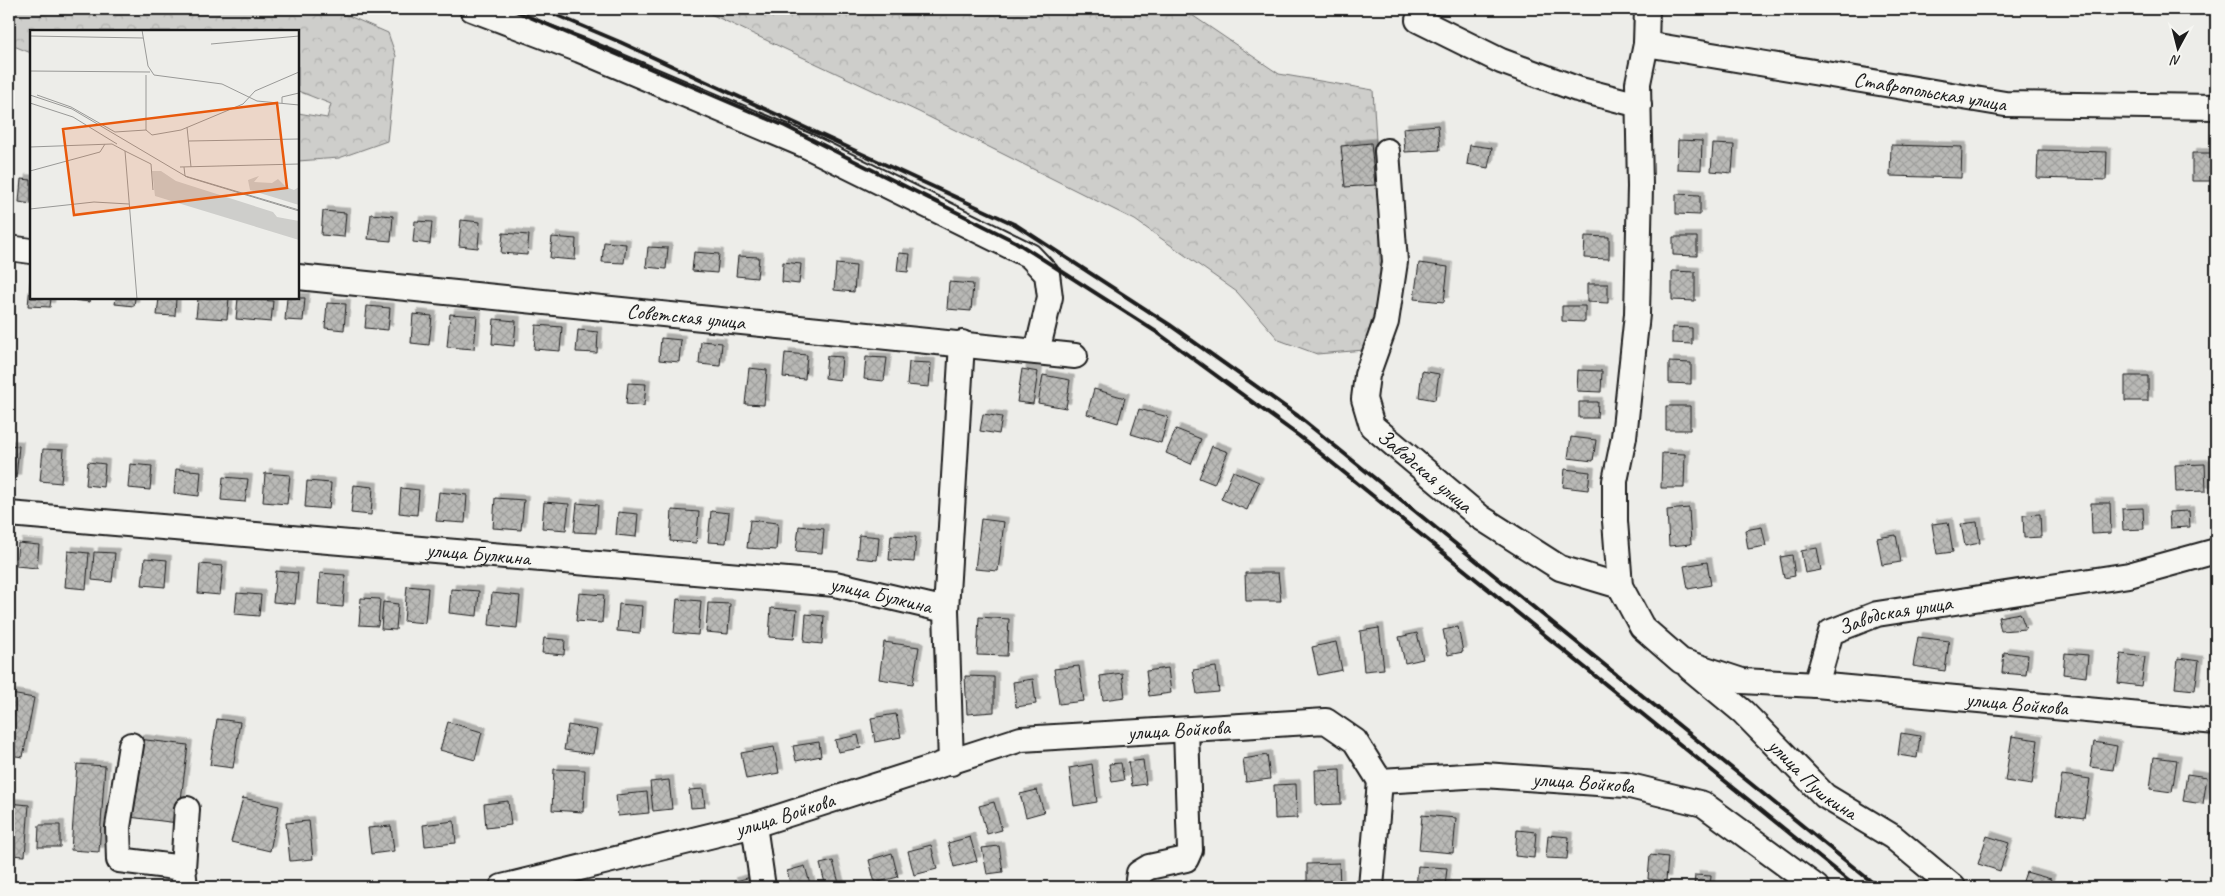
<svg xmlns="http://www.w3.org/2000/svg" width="2225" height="896" viewBox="0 0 2225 896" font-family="Caveat,sans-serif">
<defs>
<pattern id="forest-crowns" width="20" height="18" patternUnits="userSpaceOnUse" patternTransform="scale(1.25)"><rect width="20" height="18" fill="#cececb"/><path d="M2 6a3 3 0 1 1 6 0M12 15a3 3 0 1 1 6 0" fill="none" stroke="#b0b0ae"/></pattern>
<pattern id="building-cross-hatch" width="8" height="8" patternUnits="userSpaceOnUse" patternTransform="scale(1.25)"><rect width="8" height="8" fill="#b9b9b6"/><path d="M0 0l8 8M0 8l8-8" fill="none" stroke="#9e9e9c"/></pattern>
<filter id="shadow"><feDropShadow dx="4.5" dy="-4.5" stdDeviation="0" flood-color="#0004"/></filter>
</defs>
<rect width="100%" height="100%" fill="#edede9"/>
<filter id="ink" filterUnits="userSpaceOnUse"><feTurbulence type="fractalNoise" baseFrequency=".02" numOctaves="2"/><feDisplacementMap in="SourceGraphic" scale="10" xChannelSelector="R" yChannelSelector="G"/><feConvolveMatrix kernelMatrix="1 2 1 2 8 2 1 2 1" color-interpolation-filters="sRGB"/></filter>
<g filter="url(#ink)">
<path fill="url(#forest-crowns)" stroke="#757574" d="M9,9H333L388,33L396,56L387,141L339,158L298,161V113L327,118L331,104L298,91V31H31V53L9,44Z
M700,9H1183L1279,74L1373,90L1380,209V287L1364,350L1317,354L1279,340L1237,292L1135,220L919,112Z"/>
<path fill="url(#building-cross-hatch)" stroke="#1c1c1c" filter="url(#shadow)" d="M1438,125L1440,150L1405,152L1403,128Z
M1678,140L1702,141L1701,170L1677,169Z
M1371,143L1375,185L1345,187L1341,146Z
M1713,144L1734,145L1732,173L1711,171Z
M1470,145L1492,148L1488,168L1467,164Z
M1891,145L1962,147L1961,178L1890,176Z
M2038,150L2107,152L2106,180L2037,178Z
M2192,153H2216V181H2192Z
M21,179L31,180V204L19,202Z
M1676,194L1700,195V215L1676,214Z
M323,211L346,213L344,237L321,235Z
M371,214L393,216L391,241L368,239Z
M461,220L480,222L478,248L459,246Z
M415,221L432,222L430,244L413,242Z
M503,233L529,235L527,255L501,253Z
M1585,236L1609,237V259L1584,258Z
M552,237L576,239L575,260L550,258Z
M1673,237H1697V256L1673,255Z
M604,242L626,244L624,263L602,262Z
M648,247L668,248L666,269L646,267Z
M694,252L719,254L717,273L692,271Z
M899,253L910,254L908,272L897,271Z
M738,256L759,257L757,278L736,276Z
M783,262L801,264L799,284L782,282Z
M1419,263L1448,267L1444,302L1414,299Z
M836,264L856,266L854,292L834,290Z
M1672,271L1695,272V301L1672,300Z
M31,274V298H51L50,307L28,306Z
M949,282L973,284L971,311L947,309Z
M1587,284H1608V303L1587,302Z
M73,298H91L90,302L72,300Z
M116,298H135L134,306L115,304Z
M159,298H176L175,316L157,315Z
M198,298H229L227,319L196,317Z
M238,298L273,301L271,322L236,319Z
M287,298H305L303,321L285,320Z
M327,303L346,304L344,330L325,328Z
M367,306L390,308L388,330L365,328Z
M1562,306H1585V322L1562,321Z
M413,314L432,316L429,345L411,343Z
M450,314L477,316L474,349L447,347Z
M494,319L516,321L514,346L492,344Z
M536,325L562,327L560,351L534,349Z
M1672,327L1692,328V344L1672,343Z
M578,330L598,332L597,353L576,352Z
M661,338L681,340L679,362L659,360Z
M701,341L722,343L720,366L699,364Z
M785,353L807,355L805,379L783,377Z
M827,356L842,357L840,380L825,378Z
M866,357L887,358L884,381L864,379Z
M909,362L931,363L929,387L907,385Z
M1669,362L1691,363V384L1669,383Z
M749,368L767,370L764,405L745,404Z
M1022,369L1038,372L1033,404L1017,402Z
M1578,370L1602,371L1601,392L1577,391Z
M1422,371L1439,374L1435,400L1419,397Z
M1043,375L1070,380L1066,408L1038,403Z
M2125,376H2148V401H2125Z
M628,383L646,384L644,406L626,404Z
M1094,389L1125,398L1118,423L1087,414Z
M1579,402H1598L1597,418H1579Z
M1666,406H1690V430H1666Z
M1139,409L1168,417L1161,443L1131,434Z
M983,414L1002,417L999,434L980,431Z
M1176,429L1201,439L1191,464L1166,453Z
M1571,437L1596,440L1593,461L1568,458Z
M9,445L19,446L16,479L9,478Z
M1212,446L1228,452L1214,484L1199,478Z
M43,449L64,450L61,483L40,481Z
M1662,453L1685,454L1684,488H1661Z
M88,462L105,464L103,487L86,485Z
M130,464L152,466L150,490L128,488Z
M2205,464L2206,491L2176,492L2175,465Z
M176,469L201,471L199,496L174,493Z
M1565,469L1590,472L1588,490L1563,487Z
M1233,471L1259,482L1247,510L1221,499Z
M265,473L290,475L287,504L263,502Z
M223,477L248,479L245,502L221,500Z
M307,481L331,483L329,509L305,507Z
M354,485L373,487L371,515L351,513Z
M401,488L419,490L417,515L399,513Z
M439,492L467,495L465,523L436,521Z
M495,498L524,500L521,530L493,528Z
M544,502L569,504L566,530L542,528Z
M577,503L598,505L596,533L574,532Z
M2091,503H2110L2111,533L2092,534Z
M1689,508L1691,544L1669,546L1667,510Z
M2143,508L2144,529L2123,530L2122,509Z
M672,510L699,512L696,543L670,541Z
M711,511L729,513L726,543L708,542Z
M2189,511L2190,527L2170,528L2169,512Z
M618,512L638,514L636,537L616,535Z
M2040,514L2041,537L2024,538L2023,515Z
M981,519L1004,522L998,571L975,569Z
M750,520L778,523L776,550L747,548Z
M1948,522L1953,552L1937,554L1932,524Z
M1977,522L1980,543L1965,546L1961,524Z
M799,526L824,529L822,553L796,551Z
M1762,527L1766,546L1748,549L1745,530Z
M859,535L879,537L877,560L857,558Z
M891,535L916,537L914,562L889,560Z
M1896,535L1901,562L1882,565L1877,538Z
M18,543L39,545L37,568L16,566Z
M1817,548L1821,570L1805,573L1801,551Z
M68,551L89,553L86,589L65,587Z
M94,552L115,553L112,582L92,580Z
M1792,555L1795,576L1784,578L1780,557Z
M145,558L167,560L165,587L142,585Z
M1707,562L1711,585L1688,589L1684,566Z
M200,564L223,566L220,595L198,593Z
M276,571L298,573L295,604L273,602Z
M320,573L345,575L343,607L318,605Z
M1245,573H1278L1281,601H1246Z
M407,586L428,588L425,623L404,621Z
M451,589L479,591L477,616L449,613Z
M237,593L261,595L259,616L235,614Z
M492,593L520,596L517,628L489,625Z
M579,593L604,595L602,623L576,621Z
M361,598L380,599L378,626L359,625Z
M677,599L701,601L698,635L674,633Z
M383,602L398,604L396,630L381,629Z
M708,603L730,604L728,634L706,632Z
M619,604L642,606L640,633L617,631Z
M771,608L797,610L794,639L769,637Z
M2020,613L2026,629L2001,631L1998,617Z
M806,614L824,616L822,644L804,642Z
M979,617L1009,619L1007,656L977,655Z
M1458,627L1463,652L1448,655L1443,630Z
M1379,628L1384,669L1364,671L1360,631Z
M1417,633L1423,659L1405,663L1399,637Z
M1918,637L1949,641L1945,671L1913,666Z
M544,638L565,640L564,655L542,653Z
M884,642L919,647L913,684L879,679Z
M1336,642L1342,670L1318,675L1312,647Z
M2004,652L2028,655L2026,675L2002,673Z
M2065,653L2088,655L2086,677L2063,674Z
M2121,654L2145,657L2141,686L2118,683Z
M2178,658L2199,661L2195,690L2175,688Z
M1079,666L1084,701L1059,704L1054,669Z
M1216,667L1219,692L1197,694L1193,670Z
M1168,668L1171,693L1149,696L1146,671Z
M1122,673L1125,697L1103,700L1100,676Z
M965,676L994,677V712L967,714Z
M1033,679L1036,704L1016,707L1013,682Z
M11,694L34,698L23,757L9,755V705Z
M896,714L901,737L875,742L871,718Z
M217,719L240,722L233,768L210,765Z
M448,722L482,732L475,760L440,750Z
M568,725L597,730L593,754L564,750Z
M1901,733L1920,736L1917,758L1898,755Z
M858,735L861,748L838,752L835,740Z
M2012,736L2038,740L2032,785L2005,781Z
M138,739L188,745L178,823L129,817Z
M819,742L821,756L796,761L793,746Z
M2094,742L2117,746L2113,770L2090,767Z
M774,747L779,773L746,779L741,753Z
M1267,755L1270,779L1246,782L1243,759Z
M2154,757L2177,760L2172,792L2150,789Z
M1143,760L1146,784L1132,786L1128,762Z
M1121,763L1124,780L1112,782L1109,764Z
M77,764L105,766L99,852L71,850Z
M1092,764L1097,802L1074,806L1069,768Z
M554,769L585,770L583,812L552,810Z
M1340,769L1341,804L1316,805L1315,770Z
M2187,774L2207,777L2203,804L2183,801Z
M2062,775L2090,779L2084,818L2056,814Z
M669,780L672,809L653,811L650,782Z
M1296,784L1297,818L1275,819L1274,785Z
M703,789L705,807L691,808L689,790Z
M1037,790L1044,812L1026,817L1020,794Z
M647,792L649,813L618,816L616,795Z
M243,798L279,806L270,851L231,842Z
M508,801L511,825L486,828L484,804Z
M994,802L1002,830L987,834L979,806Z
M9,803L29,805L25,856L9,855Z
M1422,815L1456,818L1453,853L1419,850Z
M309,821L313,859L290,861L286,823Z
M454,821L456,843L425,846L423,825Z
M39,825H60V847H38Z
M391,826L394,851L371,854L368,828Z
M1517,830L1536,832L1534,858L1515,856Z
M1548,835L1569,837L1567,859L1546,858Z
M1987,836L2009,843L2000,871L1978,864Z
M970,837L977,861L954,867L948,843Z
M931,845L937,869L914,875L908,851Z
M999,846L1003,872L987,874L982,848Z
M892,853L898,877L875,883L869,860Z
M1650,855L1668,857L1666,881L1648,879Z
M833,861L840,887H826L820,864Z
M1339,863L1340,887H1307V864Z
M805,866L811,887H791L787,871Z
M1418,866L1447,868L1445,887H1416Z
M2026,872L2051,879L2048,887H2021Z
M1695,875L1711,876L1710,887H1694Z
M751,877L753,887H733L732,882Z"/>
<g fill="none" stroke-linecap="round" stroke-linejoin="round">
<g stroke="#1c1c1c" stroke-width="28">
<g id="minor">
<path d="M472,9L580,50L807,146L1030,256L1047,274L1050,297L1037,352"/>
<path id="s1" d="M1647,9L1646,44L1638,83L1640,187L1637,314L1624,437L1615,481V521L1620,586L1642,627L1681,661L1742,681L1816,685L2216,722"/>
<path d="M1418,20L1501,61L1577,89L1639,105"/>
<path id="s2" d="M1646,44L2005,104L2216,107"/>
<path id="s3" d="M1387,151L1395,262L1386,322L1367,375L1364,399L1372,426L1480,517L1560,568L1620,586"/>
<path d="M9,248L31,251"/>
<path id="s4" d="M298,277L1075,356"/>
<path id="s5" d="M9,514L835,584L946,610"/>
<path id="s6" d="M1690,668L1743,712L1825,796L1893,837L1953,887"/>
<path id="s7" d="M1816,685L1831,632L1877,614L2129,575L2216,551"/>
<path d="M131,745L118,827L119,860L183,868"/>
<path d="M951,763L946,610L962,343"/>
<path id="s8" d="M1380,781L1484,775L1626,785L1703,804L1816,887"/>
<path d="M754,825L763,887"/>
<path d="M185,887L183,868L187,809"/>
<path id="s9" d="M502,887L754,825L1021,739L1326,721L1355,741L1380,781"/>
<path d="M1137,887L1139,873L1149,867L1186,859L1190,850L1186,730"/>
<path d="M1371,887L1380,781"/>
</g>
</g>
<use href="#minor" stroke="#f6f6f2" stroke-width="24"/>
<path stroke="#1c1c1c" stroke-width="4" d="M511,9L785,126L1016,242L1158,333L1299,436L1856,887
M542,9L620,42L1016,225L1170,325L1298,416L1878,887"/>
</g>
</g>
<g text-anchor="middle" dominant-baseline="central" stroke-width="5" stroke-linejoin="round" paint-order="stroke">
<g font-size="21" fill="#1c1c1c" stroke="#f6f6f2">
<text stroke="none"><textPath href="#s2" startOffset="288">Ставропольская улица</textPath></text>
<text stroke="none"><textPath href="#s4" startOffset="390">Советская улица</textPath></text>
<text stroke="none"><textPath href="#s3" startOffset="350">Заводская улица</textPath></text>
<text stroke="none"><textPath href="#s5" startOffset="471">улица Булкина</textPath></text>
<text stroke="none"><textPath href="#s5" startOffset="876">улица Булкина</textPath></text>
<text stroke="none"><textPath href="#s7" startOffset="122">Заводская улица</textPath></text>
<text stroke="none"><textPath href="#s1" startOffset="1018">улица Войкова</textPath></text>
<text stroke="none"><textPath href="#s9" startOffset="698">улица Войкова</textPath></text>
<text stroke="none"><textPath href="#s6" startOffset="166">улица Пушкина</textPath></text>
<text stroke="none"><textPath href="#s8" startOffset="204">улица Войкова</textPath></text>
<text stroke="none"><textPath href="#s9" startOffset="292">улица Войкова</textPath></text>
</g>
</g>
<g transform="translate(30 30)">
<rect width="269" height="269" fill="#edede9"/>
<path d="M122,141H131L146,151L243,182L247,187L269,191V210L125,166ZM229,146L224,152L242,153L248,149L256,157L264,160L269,157V175L220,160L218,150Z" fill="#cececb"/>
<path fill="none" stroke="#999997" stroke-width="1" d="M112,0L118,36L124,45L192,54L227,71L269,75M0,6L113,8M181,14L269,6M0,41L120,42M0,65L42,79L157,147L269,181M7,65L41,77L85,102L116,100M0,73L43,87L87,114M252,73V67L269,63M157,97L161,137M116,100L122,105L151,100L213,74L225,61L269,42M116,100V45M159,111L269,109M0,117L82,114L95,121L107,269M95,121L121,134L123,160M150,137L269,134M154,137L155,146L269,180M0,141L70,122L75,114M0,179L64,172L99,174"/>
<path fill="#e8590c" fill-opacity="0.15" stroke="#e8590c" stroke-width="2.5" d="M247,73L257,158L44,185L33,99Z"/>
<rect width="269" height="269" fill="none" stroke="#1c1c1c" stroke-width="2.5"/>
</g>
<rect width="2225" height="896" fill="none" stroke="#f6f6f2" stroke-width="30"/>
<rect x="15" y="15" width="2195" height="866" fill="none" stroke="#1c1c1c" stroke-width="2" filter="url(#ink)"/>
<g transform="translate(2178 48) rotate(187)" stroke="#f6f6f2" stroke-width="4" paint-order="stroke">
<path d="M0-4L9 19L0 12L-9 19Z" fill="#1c1c1c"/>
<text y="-8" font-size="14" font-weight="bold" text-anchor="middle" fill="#1c1c1c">N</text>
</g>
</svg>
